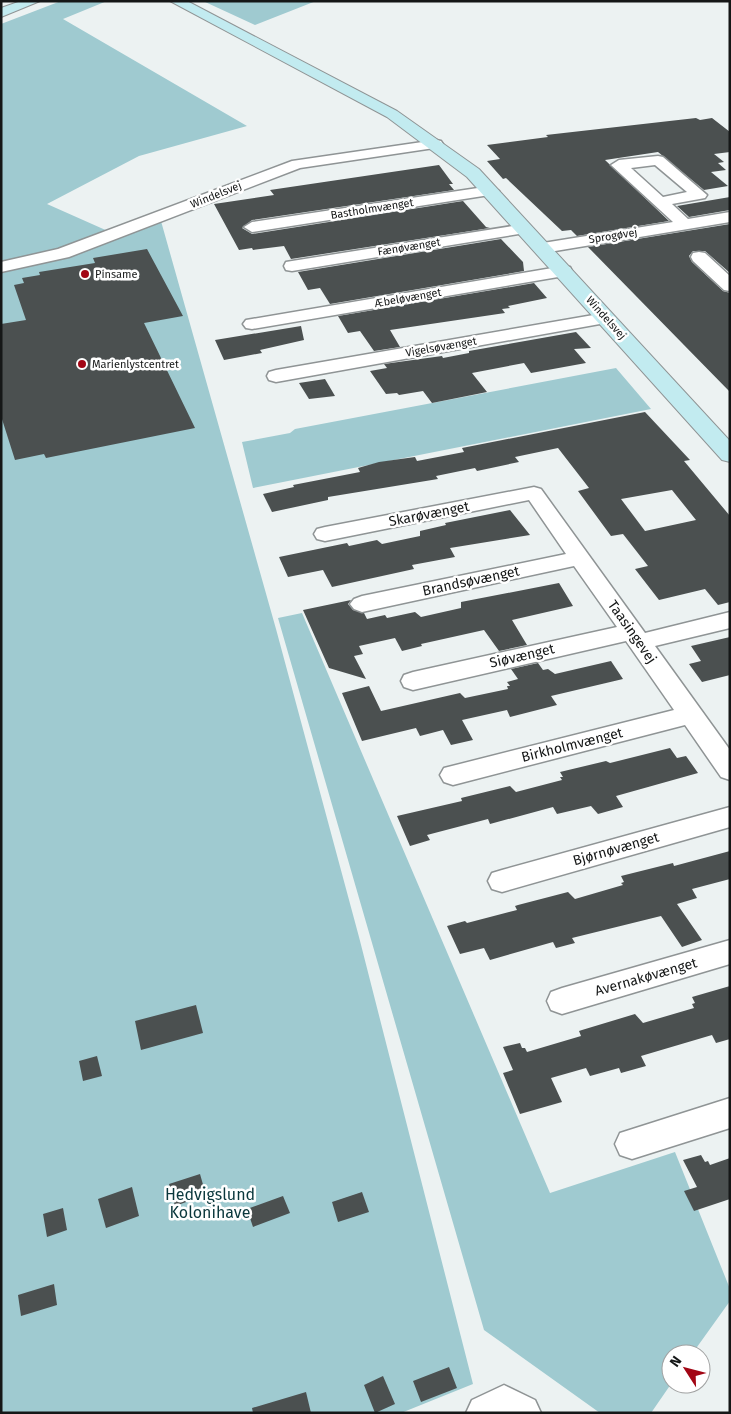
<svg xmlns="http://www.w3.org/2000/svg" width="731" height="1414" viewBox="0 0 731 1414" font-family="'Fira Sans',sans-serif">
<rect width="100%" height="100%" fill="#ecf2f2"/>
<path fill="#9fcad0" d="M61,1H107L63,19L247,126L139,156L47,204L110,232L159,214L276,629L359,937L473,1384L401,1413H1V24Z
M203,1H316L255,25Z
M616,368L651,409L253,488L242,442L290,433L295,429Z
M302,613L550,1193L675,1152L730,1289V1301L692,1354H671V1384L651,1413H600L484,1330L278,618Z"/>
<path fill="#4b5050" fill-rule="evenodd" d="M696,118L700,120L712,118L730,132V152L714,154L724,162L718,163L726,170L711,172L728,186L704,190L658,152L605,160L669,221L577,236L571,230L562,231L506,178L503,179L487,161L500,159L487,145L548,137L546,135Z
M439,165L453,184H449L454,190L252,220L242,228L252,234L463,201L486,227L490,228L291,259L284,246L253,250L252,248L239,250L214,204L274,195L270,190Z
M730,197V210L689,217L677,206Z
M730,224V273L705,251H693L689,256L692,262L723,291L730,293V392L588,247Z
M501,239L523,262L524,271L330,304L320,288L308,290L298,272Z
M147,249L183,316L144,323L195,428L46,458L44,454L15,460L1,416V324L26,320L14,285L24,283L22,278L40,275L39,272L95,263L93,258Z
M534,283L547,298L508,306L510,308L502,309L505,313L390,330L400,347L374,351L360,331L348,333L338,316Z
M301,326L304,340L260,350L262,353L224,360L215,340Z
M576,332L591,348L574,349L586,363L531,373L524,363L472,373L487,392L432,403L423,391L399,395L397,393L386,394L370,371L387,368L384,364L442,356L443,358L469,353V351Z
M325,379L335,396L309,399L299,383Z
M645,412L690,460L684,461L730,516V602L718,605L705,589L659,600L635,569L648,566L623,534L611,536L578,491L589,488L558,448L515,457L519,462L477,471L475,468L436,476L438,479L328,497V500L272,512L263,494L294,487L293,485L360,472L358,468L379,462L415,457L417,461L464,452L462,448ZM672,490L696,520L645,531L621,499Z
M510,510L530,535L450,548L455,557L412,565L414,569L332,587L323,570L288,577L279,557L347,543L349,546L377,540L382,544L420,536V531L446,525L445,523Z
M559,583L573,606L512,620L527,645L499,651L484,630L421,644L422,646L402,651L395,638L359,646L363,654L354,656L366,679L329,668L303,610L351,600L348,604L353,610L364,613L367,619L385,615L387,618L415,612L421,617L461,608V602Z
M730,637V675L702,682L689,664L701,661L691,646Z
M611,661L623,679L551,696L557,705L510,717L507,710L462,720L473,740L451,745L443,730L420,736L416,728L362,741L342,693L369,686L381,711L460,693L465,698L508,689L507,686H510L507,682L518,679L511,669L538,663L543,670L548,669L555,674Z
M670,748L677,758L686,756L698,773L616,796L623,807L598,814L591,806L557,814L553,807L490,824L488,819L427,835L430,840L410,846L397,816L462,801L461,798L510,786L516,792L562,780L560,777H563L560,772L606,761L610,763Z
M730,851V879L692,889L697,898L677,904L702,940L682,947L661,916L572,938L575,943L556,948L553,942L490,960L484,948L460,954L447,926L465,921L467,923L517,910L515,906L518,905L568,892L575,899L623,885L621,883L624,882L621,876L673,863L674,866Z
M730,986V1039L716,1043L712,1035L641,1056L646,1066L621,1073L619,1068L590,1076L586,1068L551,1078L562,1102L520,1114L503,1073L513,1070L503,1047L520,1043L522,1048H525L527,1052L581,1036L579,1031L582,1030L635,1014L643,1023L694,1008L692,1004L695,1003L692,997Z
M196,1005L203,1033L141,1050L135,1021Z
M97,1056L102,1076L83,1081L79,1061Z
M701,1155L705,1162L708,1161L710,1165L730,1158V1199L694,1211L684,1191L697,1187L683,1160Z
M200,1174L206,1195L175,1206L169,1184Z
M132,1187L139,1216L106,1228L98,1199Z
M362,1192L369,1212L338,1222L332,1202Z
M283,1196L290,1213L253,1227L247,1209Z
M63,1208L67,1230L47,1237L43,1214Z
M54,1284L57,1305L21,1316L18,1295Z
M449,1367L457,1388L421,1402L413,1381Z
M383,1376L395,1404L375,1413L364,1385Z
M306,1392L311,1413H253L252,1408Z"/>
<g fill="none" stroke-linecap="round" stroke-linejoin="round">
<g stroke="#8f9495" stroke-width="3">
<path id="street" d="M436,140L441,141L443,144L441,147L300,168L69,257L1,272V262L58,249L292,161Z
M658,156L663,157L707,195L705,198L672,204L688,219L730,212V222L543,253L537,252L535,248L537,244L543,243L673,222L611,165L619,160ZM655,165L687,192L663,197L631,168Z
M491,186L499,191L496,194L252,232L244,227L252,222Z
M525,224L533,229L531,232L292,271L286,270L284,266L286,262L292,261Z
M699,252L705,253L730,276V291L724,290L693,261L691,257L693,253Z
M564,266L570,267L572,271L570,275L252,329L246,328L243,324L246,320L252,319Z
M605,313L611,314L614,318L611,322L276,382L269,380L267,376L269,372L276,370Z
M534,487L541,489L645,633L730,612V628L655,646L730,750V780L721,777L685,725L453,785L444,782L440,775L444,768L674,710L626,641L413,690L404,687L401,681L404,675L413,672L617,627L574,566L362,612L354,609L350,604L354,599L362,596L566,554L529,500L325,541L317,539L314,534L317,529L325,527Z
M730,807V827L502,892L492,889L488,881L492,873L502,870Z
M730,940V964L562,1014L551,1010L547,1001L551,992L562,988Z
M730,1098V1128L632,1159L620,1155L615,1144L620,1133Z
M504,1385L535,1400L541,1413H466L472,1400Z"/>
</g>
<g stroke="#8f9495" stroke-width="2">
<path id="secondary" d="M21,1H40L1,17V8Z
M170,1H187L397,111L479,169L730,441V462L722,460L467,177L387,117Z"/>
</g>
<use href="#street" fill="#fff" fill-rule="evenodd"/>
<use href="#secondary" fill="#c2ebf0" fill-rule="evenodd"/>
</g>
<g fill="#a20615" stroke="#fff" stroke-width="2">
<circle cx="85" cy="274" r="5"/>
<circle cx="82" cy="364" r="5"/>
</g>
<g text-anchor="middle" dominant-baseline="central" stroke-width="5" stroke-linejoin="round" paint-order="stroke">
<g font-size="11" fill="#151717" stroke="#fff">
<text transform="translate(216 195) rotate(-22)">Windelsvej</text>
<text transform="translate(372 209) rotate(-9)">Bastholmvænget</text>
<text transform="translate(613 236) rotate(-9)">Sprogøvej</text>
<text transform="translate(409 247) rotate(-9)">Fænøvænget</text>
<text transform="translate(408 298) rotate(-10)">Æbeløvænget</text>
<text transform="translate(606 318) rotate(48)">Windelsvej</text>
<text transform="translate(441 347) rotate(-10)">Vigelsøvænget</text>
</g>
<g font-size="11" fill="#151717" stroke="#fff" text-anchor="start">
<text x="95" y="274">Pinsame</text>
<text x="92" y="364">Marienlystcentret</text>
</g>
<g font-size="14" fill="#151717" stroke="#fff">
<text transform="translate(429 514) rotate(-11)">Skarøvænget</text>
<text transform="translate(471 581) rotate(-12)">Brandsøvænget</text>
<text transform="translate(632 632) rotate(55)">Taasingevej</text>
<text transform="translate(522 656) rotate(-13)">Siøvænget</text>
<text transform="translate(572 745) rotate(-14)">Birkholmvænget</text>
<text transform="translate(616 849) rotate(-16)">Bjørnøvænget</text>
<text transform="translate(646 977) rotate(-16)">Avernakøvænget</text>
</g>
<g font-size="16" fill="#0a373c" stroke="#fff">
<text x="210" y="1194">Hedvigslund<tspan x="210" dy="18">Kolonihave</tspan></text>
</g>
</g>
<rect width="731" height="1414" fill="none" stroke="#151717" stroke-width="5"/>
<g transform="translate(686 1369) rotate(306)"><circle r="24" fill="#ffffff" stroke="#a1a2a2"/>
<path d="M0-4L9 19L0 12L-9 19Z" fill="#a20615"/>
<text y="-8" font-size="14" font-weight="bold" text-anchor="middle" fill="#151717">N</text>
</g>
</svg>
